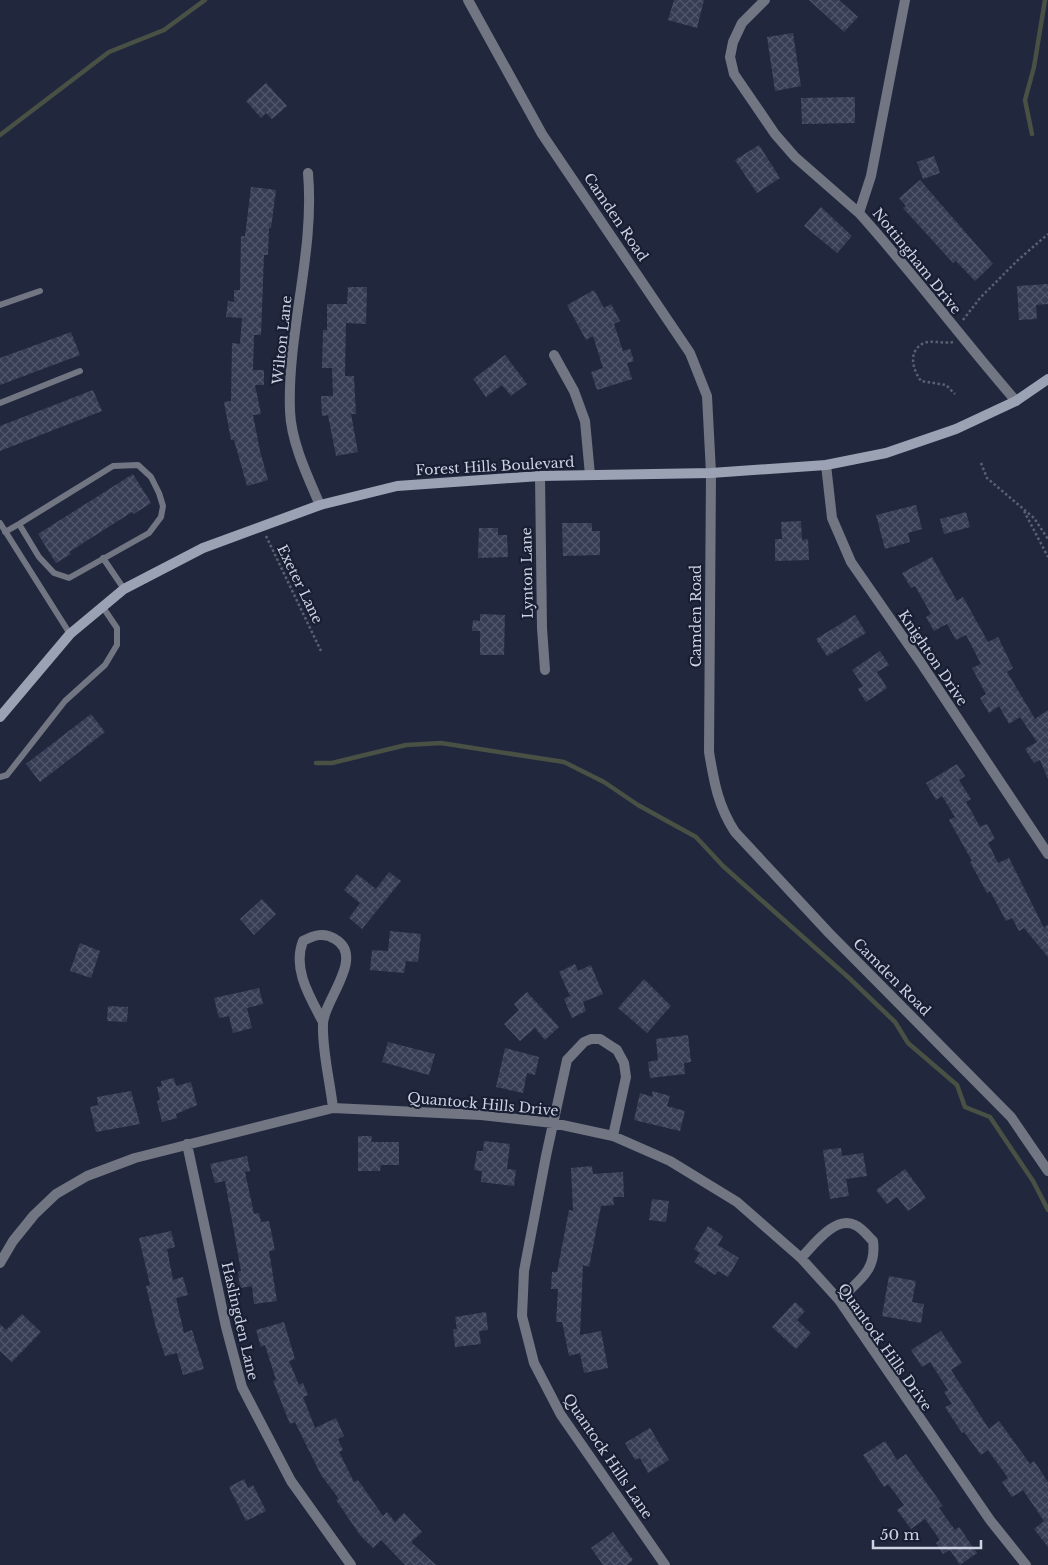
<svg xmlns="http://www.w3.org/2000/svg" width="1048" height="1565" viewBox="0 0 1048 1565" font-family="'Libre Baskerville',serif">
<defs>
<pattern id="building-cross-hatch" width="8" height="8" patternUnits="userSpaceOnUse" patternTransform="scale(1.25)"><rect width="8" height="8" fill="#363d54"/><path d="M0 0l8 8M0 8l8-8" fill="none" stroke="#52586c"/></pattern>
</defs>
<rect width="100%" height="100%" fill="#21283e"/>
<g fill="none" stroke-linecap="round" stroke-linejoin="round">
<path stroke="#495044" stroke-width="4.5" d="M1032,134L1025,100L1034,67L1045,0
M0,135L109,52L164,30L205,0
M316,763H332L406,745L441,743L564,762L604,782L638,805L696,837L723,866L848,977L895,1022L908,1043L957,1085L965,1107L990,1117L1033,1181L1048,1210"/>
</g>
<path fill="url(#building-cross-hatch)" d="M674,0H704L697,28L668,20Z
M809,0H839L858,17L844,32Z
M793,33L801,86L775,91L767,37Z
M266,83L287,106L272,119L266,113L261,118L246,101Z
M855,97V123L802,124L801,98Z
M759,145L780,178L757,193L735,160Z
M934,156L940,173L923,179L917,162Z
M920,180L993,264L975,281L956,261L953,263L903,208L906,206L899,198Z
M251,187L276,190L271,228H269L268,255H264L261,335H254L253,370H264V385H255L261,414L253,415L260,451L268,480L247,486L234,440H231L224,402L231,401L232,343L240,344L242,318L226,317L228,301L234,302V290H240L241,236H245Z
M821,207L852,236L837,253L804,226Z
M1048,284V304L1036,305L1037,319L1019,320L1017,286Z
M348,287H367L366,324L346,323L345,376H354L356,414H351L358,452L336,456L328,415L322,416L321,396H333L332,368H322L323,330H327V304H347Z
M594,290L604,308L611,304L620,321L614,324L623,351L630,349L634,361L627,363L632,379L597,390L591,372L603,368L593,336L586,340L567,305Z
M71,332L80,355L0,385V358Z
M505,355L527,384L511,396L502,385L486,397L473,379Z
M93,390L102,411L0,451V426Z
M133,474L151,503L134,514L132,512L69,552L71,554L56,563L38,534Z
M916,505L922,529L908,533L910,542L885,549L876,515Z
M966,512L970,527L944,534L940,519Z
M801,521L802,540L808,539L809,560L775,561V539H782L781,522Z
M562,523H592V531H600V555L563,556Z
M479,528H498V535H507L508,557L478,558Z
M932,557L957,601L963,597L988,642L998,637L1013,668L1007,672L1035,719L1048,710V779L1040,760L1034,763L1025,749L1037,742L1020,717L1009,724L999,706L989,713L980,698L986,694L972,668L981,664L966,635L956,640L947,624L934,631L926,617L931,614L915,586L911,588L902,573Z
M480,614L505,615L504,655H480V631H472L473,620L480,621Z
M855,615L866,633L827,656L816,639Z
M880,651L889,665L877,672L887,688L866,702L858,689L863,686L852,670Z
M91,714L105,732L40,782L26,764Z
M957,764L965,776L959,780L971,799L966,802L980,827L987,824L995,839L988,843L998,863L1009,858L1044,928L1048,924V957L1024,928L1019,931L1012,918L1006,921L990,891L987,893L970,862L972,861L949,820L955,817L942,796L936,800L926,783Z
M389,872L401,881L362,929L349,918L360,903L344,890L357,874L376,889Z
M262,899L276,914L254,935L240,919Z
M390,931L421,934L418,962L406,961L404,973L370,970L372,950L388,951Z
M80,943L100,951L91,978L70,971Z
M575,964L578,971L591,965L603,994L583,1002L586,1011L572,1018L564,999L570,996L559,972Z
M644,979L671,1006L647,1033L618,1008Z
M259,988L263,1004L247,1008L252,1028L233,1033L229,1016L219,1018L214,998Z
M527,992L559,1027L545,1040L535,1028L520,1041L504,1024L519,1010L514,1004Z
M108,1006L128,1007L127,1022L107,1021Z
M688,1035L691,1062L684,1063L685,1074L650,1078L648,1062L658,1060L656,1039Z
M388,1042L435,1054L429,1075L382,1062Z
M505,1048L539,1057L535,1075L527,1073L523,1093L496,1087Z
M174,1078L176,1086L191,1082L197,1105L176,1114L177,1118L162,1122L157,1101L160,1100L157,1087L162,1086L161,1081Z
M131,1091L140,1124L96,1132L90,1107L98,1105L97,1097Z
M652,1091L670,1096L667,1106L685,1111L680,1131L634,1120L640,1093L653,1097Z
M358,1136H372L371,1142H399V1165H381L380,1171H358Z
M484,1141L510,1144L507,1169L516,1170L514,1186L481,1182L482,1171L474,1170L477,1151H483Z
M841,1148L842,1156L863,1153L867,1176L846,1179L849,1196L830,1199L823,1150Z
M247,1156L250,1171L245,1172L254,1214L259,1213L261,1222L269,1221L275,1250L269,1251L277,1301L254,1304L252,1286L240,1288L238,1272L241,1271L225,1181L215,1183L210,1164Z
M592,1166L593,1174L623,1172L624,1197H613L614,1205L601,1206L589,1267L583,1265L580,1335L601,1331L608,1368L584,1373L580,1353L569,1356L562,1322H556L558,1289H551L552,1272H557L569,1210L573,1211L571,1168Z
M905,1169L926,1198L908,1211L897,1197L887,1204L876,1190Z
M652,1199L669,1201L666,1222L649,1220Z
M708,1226L723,1236L718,1245L739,1258L728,1277L718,1271L715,1275L694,1262L700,1253L694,1249Z
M171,1231L175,1247L167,1249L173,1280L183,1277L188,1295L176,1298L184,1333L192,1330L204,1369L183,1375L177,1353L165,1356L156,1328L146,1286L150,1285L139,1238Z
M889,1276L916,1281L912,1302L924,1304L921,1323L882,1316Z
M795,1302L805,1311L797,1320L811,1333L796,1349L772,1327Z
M486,1312L488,1330L479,1331L481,1344L455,1347L453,1329H457L455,1317Z
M22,1314L41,1332L12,1362L0,1351V1324L6,1330Z
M284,1322L295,1359L289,1361L299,1385L303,1383L308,1395L303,1397L315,1428L336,1418L344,1436L338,1439L343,1450L339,1452L354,1482L358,1480L383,1516L387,1512L395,1522L404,1513L422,1532L411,1542L436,1565H405L381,1540L373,1548L360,1535L336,1500L339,1499L321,1475L295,1422L290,1424L273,1381L276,1380L265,1345L261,1347L256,1330Z
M941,1331L962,1363L951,1370L989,1429L999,1421L1030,1464L1034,1461L1048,1482V1547L1034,1529L1044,1521L1023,1490L1012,1497L1002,1482L1008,1478L988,1450L981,1455L964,1432L962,1433L945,1407L952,1404L944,1392L948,1390L930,1362L922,1367L911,1350Z
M650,1428L669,1460L648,1473L640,1458L635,1460L625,1443Z
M885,1441L897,1460L906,1454L943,1506L939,1508L955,1530L959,1527L977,1553L960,1565L950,1550L943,1554L936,1543L940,1540L925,1519L911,1529L897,1510L904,1505L888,1484L884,1487L863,1455Z
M244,1479L248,1488L253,1485L266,1511L246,1521L229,1487Z
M613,1532L633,1560L627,1565H603L591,1548Z"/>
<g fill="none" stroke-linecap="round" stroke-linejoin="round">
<path stroke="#5a6174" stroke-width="2.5" stroke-dasharray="2.5 2.5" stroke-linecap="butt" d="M963,320L980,298L1018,260L1048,234
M953,342C944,344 932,340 924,343C907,351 913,370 921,381L946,385L955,394
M981,463L987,478L1034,518L1048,539
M1024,511L1048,557
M266,536L321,651"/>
<path stroke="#727682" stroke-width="6" d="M0,305L40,291
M0,403L80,371
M0,523L70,634
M5,532L19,524L113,466L138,465L151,477L159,493L163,506L161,517L149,533L69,578L54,573L39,557L19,524
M103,558L124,589
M0,777L7,775L65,701L105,665L117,645V628L102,606"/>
<path stroke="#727682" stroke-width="10" d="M468,0L542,134L690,353L707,396L711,473
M765,0L742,23L733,42L730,57L734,74L775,134L795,157L859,213
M905,0L871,176L859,213C914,274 962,339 1016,401
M308,173C315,253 287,332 290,411C291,442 308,477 320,505
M554,355L574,391L585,421L590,475
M826,465L832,518L851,562L921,663L1048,854
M540,476L542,628L545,670
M323,1022C310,997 292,969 303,941C314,935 324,932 335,939C366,957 323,1001 323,1024C322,1051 330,1081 333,1108
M613,1136L626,1077L624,1063L617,1050L600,1039H591L584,1042L567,1060L546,1156L524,1271L522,1316L534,1363L561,1415L665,1565
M187,1144L226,1327L242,1387L291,1481L351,1565
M801,1258C813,1246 835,1215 855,1225C862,1228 868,1236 873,1241C877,1271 858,1281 839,1300
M0,1263L13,1241L34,1215L56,1194L87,1176L135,1158L333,1108L481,1115L553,1123L613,1136L670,1161L737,1202L801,1258L839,1300L990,1520L1026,1565"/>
<path stroke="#727682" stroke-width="10" d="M711,473L709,752C714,782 718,806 735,832L829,933L1011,1117L1048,1171"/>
<path stroke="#9ba2b4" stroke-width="10" d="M0,717L70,634L124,589L203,548L320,505L397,486L540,476L711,473L826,465L886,453L956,429L1016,401L1048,379"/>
</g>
<g text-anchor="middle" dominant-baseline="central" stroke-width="4.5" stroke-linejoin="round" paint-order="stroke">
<g font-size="14" fill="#ced3e2" stroke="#181e33">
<text transform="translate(616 217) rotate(56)">Camden Road</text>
<text transform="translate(917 261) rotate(51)">Nottingham Drive</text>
<text transform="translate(282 340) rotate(-84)">Wilton Lane</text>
<text transform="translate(495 466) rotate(-3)">Forest Hills Boulevard</text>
<text transform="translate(527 573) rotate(-91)">Lynton Lane</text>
<text transform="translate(300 584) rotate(64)">Exeter Lane</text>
<text transform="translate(696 616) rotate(-90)">Camden Road</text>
<text transform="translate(933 658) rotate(56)">Knighton Drive</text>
<text transform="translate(892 977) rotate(45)">Camden Road</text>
<text transform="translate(483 1104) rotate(5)">Quantock Hills Drive</text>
<text transform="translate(240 1321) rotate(77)">Haslingden Lane</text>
<text transform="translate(885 1347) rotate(55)">Quantock Hills Drive</text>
<text transform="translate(608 1456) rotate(56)">Quantock Hills Lane</text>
</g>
</g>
<path d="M873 1540v8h108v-8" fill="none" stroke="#ced3e2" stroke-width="2.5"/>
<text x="880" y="1540" font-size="15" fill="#ced3e2" stroke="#181e33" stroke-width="4" paint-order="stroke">50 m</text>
</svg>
